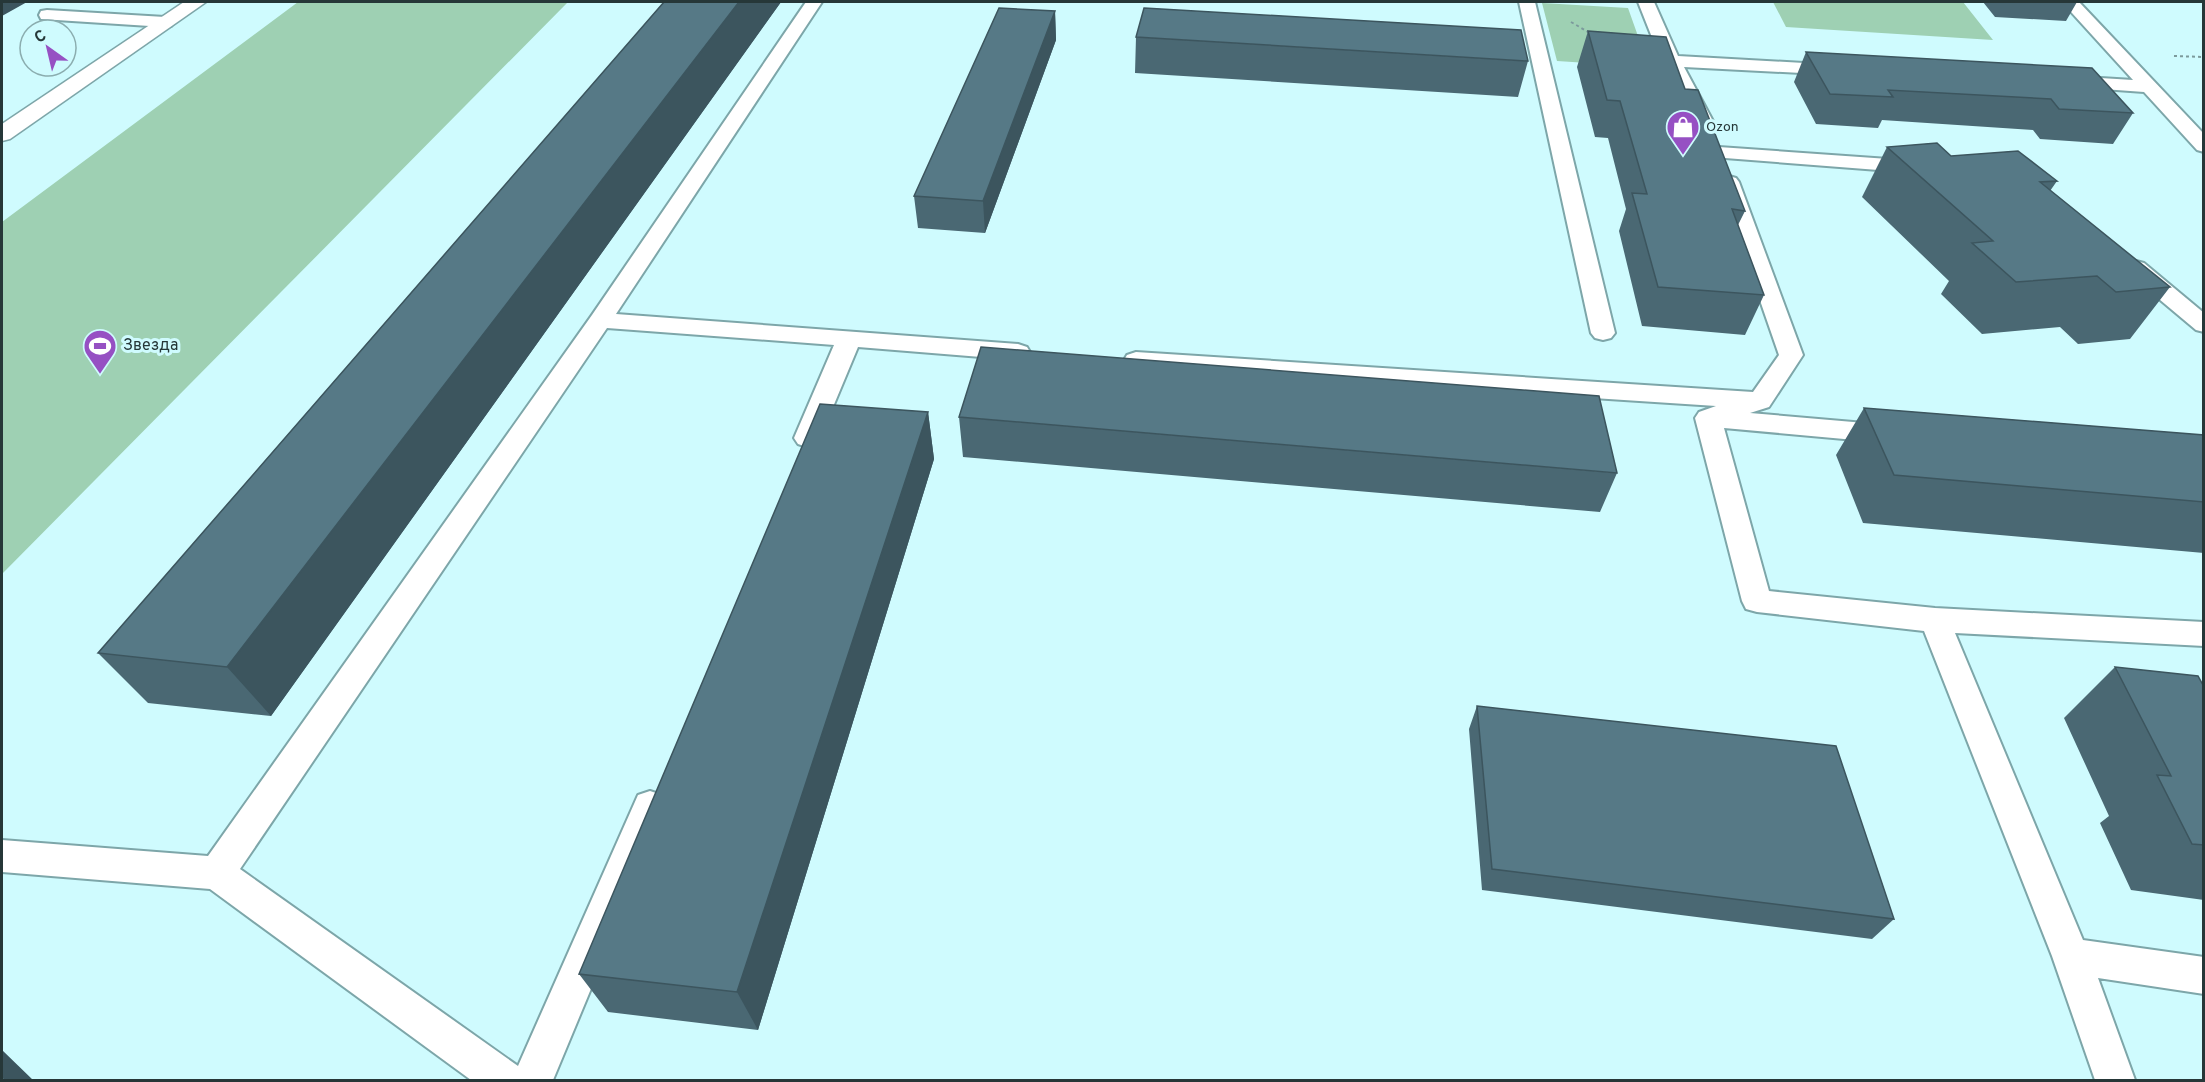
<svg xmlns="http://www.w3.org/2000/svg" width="2205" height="1082" viewBox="0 0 2205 1082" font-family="Overpass,sans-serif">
<rect width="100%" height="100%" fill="#cffbfe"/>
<path fill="#9ed0b3" d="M298,2H568L2,574V222Z
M1773,2H1963L1993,40L1786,27Z
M1542,3L1628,8L1649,67L1557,61Z"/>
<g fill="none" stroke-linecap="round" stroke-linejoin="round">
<g stroke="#7da6a9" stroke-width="4">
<path id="service" d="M806,2H822L616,314L1018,344L1027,347L1030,352L1027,357L1018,360L858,347L820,438L816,444L807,447L798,444L794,438L834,345L607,328L240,869L518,1066L638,795L650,791L662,795L667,806L553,1080H471L210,889L2,872V840L208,856L592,315Z
M1519,2H1535L1615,333L1611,338L1603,340L1595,338L1591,333Z
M1638,2H1654L1678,56L1839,65L1845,66L1848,70L1845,74L1839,75L1684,67L1714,123L1711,127H1697L1657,50Z
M2062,2H2079L2204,134V152L2197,150L2144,92L2061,86L2059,82L2061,78L2068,76L2133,80Z
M47,10L165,17L171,18L174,22L171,26L165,27L41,19L39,15L41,11Z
M1719,147L1917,161L1924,163L1927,167L1924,171L1917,173L1712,157L1709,153L1712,149Z
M1729,176L1736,178L1739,182L1803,355L1769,407L1750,413L1888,425L1897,428L1901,434L1897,440L1888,443L1724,428L1769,591L1935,608L2204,622V646L1955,633L2083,940L2204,957V994L2098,978L2135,1080H2095L2052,956L1924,631L1757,612L1746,609L1742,601L1695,418L1699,412L1716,406L1136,368L1127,365L1124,360L1127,355L1136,352L1753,392L1779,355L1719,182L1722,178Z
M2136,261L2144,263L2204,313V332L2196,330L2128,273L2125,268L2128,263Z"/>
</g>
<g stroke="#7da6a9" stroke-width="3">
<path id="minor" d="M184,2H206L10,139L2,141V124Z"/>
</g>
<path stroke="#7c9a9c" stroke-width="2" stroke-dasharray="3 3" stroke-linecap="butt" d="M1571,22L1590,33
M2174,56L2204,57"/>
<use href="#service" fill="#fff" fill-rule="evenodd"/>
<use href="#minor" fill="#fff" fill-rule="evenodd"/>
</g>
<path fill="#4a6873" d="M664,2H781L271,716L148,703L98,653Z
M1983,2H2077L2066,21L1995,17Z
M1055,11L1056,40L985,233L918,228L914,196Z
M1588,31L1685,89L1745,211L1738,225L1764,295L1745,335L1642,326L1619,231L1626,209L1608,138L1595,137L1577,67Z
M1136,37L1528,61L1518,97L1135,73Z
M1806,52L2133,113L2113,144L2040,139L2033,130L1882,120L1878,128L1816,124L1794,82Z
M1887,147L1951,156L2057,181L2050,191L2170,287L2130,339L2078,344L2060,327L1982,334L1941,294L1949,281L1862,197Z
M1864,408L2204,435V553L1863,523L1836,455Z
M928,412L934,459L758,1030L608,1012L579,974Z
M959,417L1617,473L1600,512L963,457Z
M2115,667L2204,687V900L2131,890L2100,823L2109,816L2064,718Z
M1477,706L1894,919L1872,939L1482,890L1469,729Z"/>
<path fill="#3c555e" d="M2,2H27L2,16Z
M739,2H781L271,716L227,667Z
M1055,11L1056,40L985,233L983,201Z
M928,412L934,459L758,1030L737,992Z
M2,1050L33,1080H5L2,1078Z"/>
<path fill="#567986" stroke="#3c555e" stroke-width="1.5" d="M664,2H739L227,667L98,653Z
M999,8L1055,11L983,201L914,196Z
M1144,8L1521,30L1528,61L1136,37Z
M1588,31L1666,37L1685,89L1698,90L1745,211L1732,209L1764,295L1658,287L1632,193L1647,194L1620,101L1607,100Z
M1806,52L2092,68L2133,113L2059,109L2051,99L1888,90L1893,97L1830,94Z
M1937,143L1951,156L2018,151L2057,181L2040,182L2170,287L2116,292L2097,276L2016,282L1972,243L1993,241L1887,147Z
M981,347L1599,396L1617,473L959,417Z
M820,404L928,412L737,992L579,974Z
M1864,408L2204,435V502L1894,475Z
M2115,667L2198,676L2204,687V845L2192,844L2157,775L2171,776Z
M1477,706L1836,746L1894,919L1492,869Z"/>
<defs>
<g id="shop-pin" transform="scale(1.725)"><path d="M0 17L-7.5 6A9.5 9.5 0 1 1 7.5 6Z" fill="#9650c3" stroke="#cffbfe"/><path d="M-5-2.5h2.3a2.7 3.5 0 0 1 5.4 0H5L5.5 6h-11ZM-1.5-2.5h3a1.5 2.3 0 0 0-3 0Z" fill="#fff"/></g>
<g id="stadium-pin" transform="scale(1.725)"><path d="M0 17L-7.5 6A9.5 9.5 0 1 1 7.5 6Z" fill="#9650c3" stroke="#cffbfe"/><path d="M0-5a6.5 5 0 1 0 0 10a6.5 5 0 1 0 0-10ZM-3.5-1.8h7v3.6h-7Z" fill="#fff"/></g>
</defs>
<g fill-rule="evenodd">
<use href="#shop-pin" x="1683" y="127"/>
<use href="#stadium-pin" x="100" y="346"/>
</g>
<g text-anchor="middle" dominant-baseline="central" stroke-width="6" stroke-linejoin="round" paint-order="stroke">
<g font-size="14" fill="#263738" stroke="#cffbfe" text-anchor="start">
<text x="1706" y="127">Ozon</text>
</g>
<g font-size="16" fill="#263738" stroke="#cffbfe" text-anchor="start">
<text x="123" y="346">Звезда</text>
</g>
</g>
<rect width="2205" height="1082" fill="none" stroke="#263738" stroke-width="6"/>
<g transform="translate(48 48) rotate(326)"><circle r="28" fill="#cffbfe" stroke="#8badaf" stroke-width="1.5"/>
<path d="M0-4.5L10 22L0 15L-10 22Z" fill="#9650c3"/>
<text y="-9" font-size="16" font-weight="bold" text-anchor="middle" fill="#263738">С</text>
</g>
</svg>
